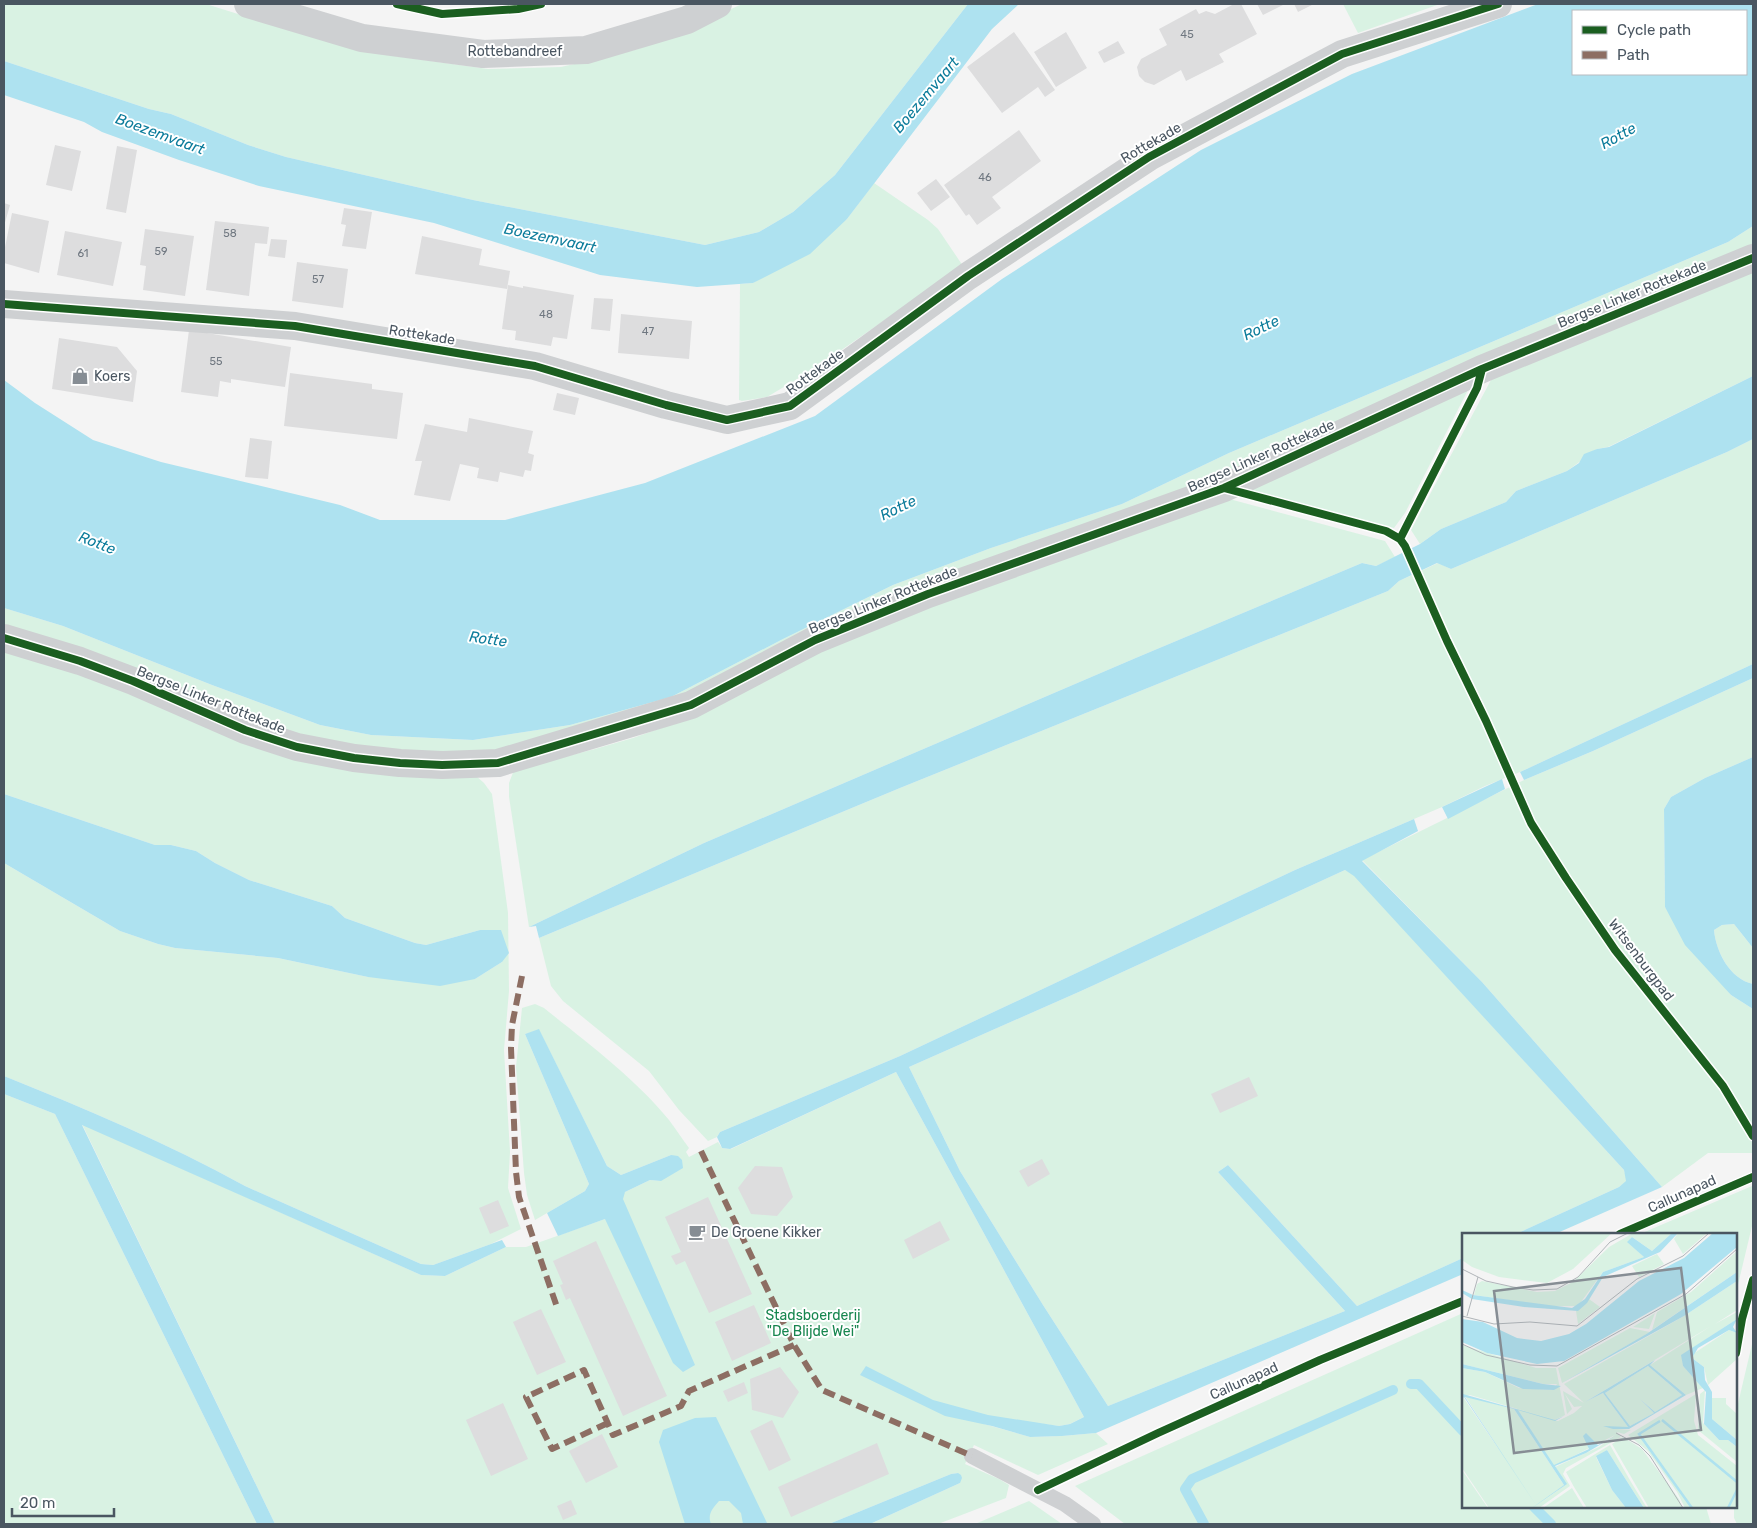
<svg xmlns="http://www.w3.org/2000/svg" width="1757" height="1528" viewBox="0 0 1757 1528" font-family="Rubik,sans-serif">
<rect width="100%" height="100%" fill="#f4f4f4"/>
<path fill="#d9f2e3" d="M4,4H206L254,19L395,56L488,69L561,67L638,49L688,29L742,4H968L835,175L793,212L759,232L705,245L473,200L286,157L248,145L171,114L149,109L4,61Z
M1343,4H1440L1358,33Z
M874,183L928,220L938,229L963,266L814,369L767,397L742,401L739,400L740,284L753,283L847,219Z
M1753,226V251L651,716L458,758L296,738L4,629V608L63,626L212,685L320,725L371,735L473,740L570,725L671,697L783,639L893,585L991,548L1122,504L1229,453L1728,242Z
M1753,266V376L1608,447L1597,449L1567,471L1516,491L1506,502L1441,529L1420,544L1411,530L1491,380Z
M1469,388L1405,513L1394,528L1262,494L1249,488Z
M1753,439V664L1520,772L1485,786L1442,807L1295,870L900,1056L720,1132L717,1137L708,1141L679,1110L649,1071L563,1001L551,986L539,938L900,788L1388,591L1399,581L1438,563L1451,569L1727,452Z
M1222,497L1385,541L1395,557L1376,566L1362,563L1138,657L704,843L529,927L509,797V783L514,770L595,749L633,738L678,722L828,644Z
M4,645L172,704L476,776L484,783L492,794L508,913L509,991L504,1050L510,1152L508,1188L521,1229L491,1244L433,1265L421,1264L245,1186C167,1143 86,1109 4,1076V863L120,931L158,944L175,948L278,958L368,977L475,979L502,962L480,930L426,945L415,943L345,918L332,906L249,880L215,863L196,851L171,845H155L4,794Z
M1753,678V757L1705,778L1671,797L1664,809L1665,907L1731,995L1753,1009V1153H1708L1662,1187L1482,982L1362,860L1524,780L1593,751Z
M1345,870L1354,875L1624,1170L1627,1181L1619,1187L1516,1234H1463V1258L1357,1306L1228,1165L1218,1172L1345,1311L1108,1406L1043,1305L960,1171L909,1067L1081,991Z
M1734,924L1753,948V984C1730,979 1716,952 1714,930L1722,925Z
M535,1004L544,1008C585,1041 636,1079 669,1120C676,1129 682,1139 689,1148L686,1152L689,1157L718,1142L722,1148L731,1149L896,1072L1084,1417L1070,1424L1059,1426L1036,1423L984,1424L1030,1437L1062,1436L1096,1433L1108,1444L1038,1475L974,1445L965,1464L999,1479L1009,1485L1006,1498L938,1524H870L960,1483L958,1473L951,1474L829,1524H275L82,1124L421,1275L445,1276L506,1247H526L605,1219L625,1192L650,1180L661,1181L671,1155L621,1175L607,1166L539,1030L525,1034L589,1184L585,1191L535,1220L527,1195L524,1173L516,1067L522,1008Z
M4,1094L55,1114L257,1524H4Z
M1752,1186L1753,1222L1736,1293V1234H1640Z
M1463,1313V1507H1706L1711,1524H1125L1075,1486Z
M1753,1340V1524H1737L1734,1518V1507H1736V1412Z
M1029,1501L1062,1524H975Z"/>
<path fill="#aee2f0" fill-rule="evenodd" d="M968,4H1019L992,29L847,219L810,254L753,283L697,287L600,275L434,223L259,186L179,160L102,132L84,122L4,95V61L149,109L171,114L248,145L286,157L473,200L705,245L759,232L793,212L835,175Z
M1538,4H1753V226L1728,242L1229,453L1122,504L991,548L893,585L783,639L671,697L570,725L473,740L371,735L320,725L212,685L63,626L4,608V380L35,403L93,440L161,462L340,505L380,520H505L645,483L815,416L1002,279L1201,150L1352,74ZM1573,11H1746V74H1573Z
M1753,376V439L1727,452L1451,569L1437,563L1399,581L1388,591L900,788L539,938L536,926L529,927L704,843L1138,657L1362,563L1376,566L1420,544L1441,529L1506,502L1516,491L1567,471L1579,463L1584,454L1597,449L1609,447Z
M1753,664V678L1593,751L1524,780L1520,772Z
M1753,757V948L1734,924L1722,925L1714,930C1716,952 1730,979 1753,984V1009L1731,995L1685,945L1665,907L1664,809L1671,797L1705,778Z
M1502,779L1505,789L1448,819L1442,807Z
M4,794L155,845H171L196,851L215,863L249,880L332,906L345,918L415,943L426,945L480,930H501L509,953L502,962L475,979L440,986L368,977L278,958L175,948L158,944L120,931L4,863Z
M1414,819L1418,831L1362,861L1482,982L1662,1187L1555,1234H1516L1619,1187L1626,1181L1624,1170L1354,876L1345,870L1081,991L909,1067L960,1171L1043,1305L1108,1406L1345,1311L1218,1172L1228,1165L1357,1306L1463,1258V1274L1096,1433L1062,1436L1030,1437L992,1426L945,1416L860,1375L866,1366L933,1400L988,1415L1059,1426L1070,1424L1084,1417L896,1072L730,1149L722,1148L717,1137L720,1132L900,1056L1295,870Z
M539,1029L607,1166L621,1175L671,1155L678,1156L682,1160L683,1168L661,1181L650,1180L625,1192L623,1199L695,1365L683,1372L673,1363L605,1219L558,1236L547,1213L585,1191L589,1184L525,1034Z
M4,1076C86,1109 167,1143 245,1186L421,1264L433,1265L502,1240L506,1247L445,1276L421,1275L82,1125L275,1524H257L55,1114L4,1094Z
M716,1417L767,1523L768,1524H743L741,1513L729,1501H719C713,1508 707,1514 711,1524H685L659,1442L663,1430L695,1418Z
M958,1473L961,1475L962,1478L960,1483L870,1524H829L951,1474Z"/>
<g fill="none" stroke-linecap="round" stroke-linejoin="round">
<path stroke="#aee2f0" stroke-width="10" d="M1411,1384H1419L1463,1431
M1534,1507L1551,1524
M1204,1524L1185,1489L1192,1479L1393,1390"/>
</g>
<path fill="#ddddde" d="M1234,4H1241L1257,34L1219,54L1224,62L1186,81L1181,70L1154,85L1145,82L1139,76L1137,67L1141,59L1167,45L1159,29L1196,9L1199,14L1206,11L1215,14Z
M1257,4H1285L1263,15Z
M1294,4H1314L1298,12Z
M1014,32L1055,90L1045,97L1038,87L1002,113L967,67Z
M1066,32L1087,68L1056,87L1034,52Z
M1118,41L1125,53L1104,63L1098,52Z
M1019,130L1041,161L992,197L1001,208L977,225L969,214L966,216L944,185Z
M55,145L81,151L72,191L46,185Z
M117,146L137,150L126,213L106,209Z
M936,179L950,197L931,211L917,193Z
M4,203L10,205L4,226Z
M344,208L372,212L366,249L342,246L346,225L341,224Z
M12,213L49,221L39,273L4,263V252Z
M215,221L269,227L267,244L255,243L249,296L206,290Z
M145,229L194,236L185,296L143,290L146,266L140,265Z
M65,231L122,242L113,286L57,275Z
M422,236L482,249L479,265L510,271L507,289L415,274Z
M271,239L287,240L285,258L268,256Z
M297,262L348,269L343,308L292,301Z
M508,285L523,288V286L574,295L567,339L553,337L551,346L515,340L516,331L502,329Z
M594,298L613,299L610,331L591,329Z
M621,314L692,321L689,359L618,353Z
M189,330L291,347L285,387L231,379V383L220,381L218,397L181,392Z
M59,338L117,347L137,371L133,402L52,389Z
M290,373L372,384V389L403,393L397,439L284,426Z
M557,393L579,398L575,415L553,410Z
M469,418L533,431L528,453L534,455L531,471L525,470L523,477L500,472L498,482L477,478L479,468L460,464L450,501L414,495L422,461H415L425,424L467,432Z
M250,438L272,441L268,479L245,477Z
M1249,1077L1258,1096L1220,1113L1211,1094Z
M1042,1159L1050,1174L1028,1187L1019,1171Z
M755,1166L782,1167L793,1197L777,1216L751,1214L738,1188Z
M708,1197L752,1294L709,1313L685,1261L676,1265L671,1256L681,1252L665,1217Z
M498,1200L509,1226L490,1234L479,1208Z
M940,1221L950,1240L913,1259L904,1240Z
M596,1241L667,1396L623,1416L570,1298L566,1300L560,1285L563,1284L553,1261Z
M754,1305L771,1343L732,1361L715,1322Z
M541,1309L566,1362L537,1375L513,1322Z
M780,1367L799,1392L783,1418L752,1410L750,1379Z
M744,1382L748,1393L728,1402L723,1391Z
M503,1403L528,1459L491,1476L466,1420Z
M772,1420L791,1460L769,1471L750,1431Z
M602,1434L618,1467L586,1483L569,1451Z
M877,1443L889,1474L791,1517L778,1487Z
M571,1500L577,1514L563,1520L557,1506Z"/>
<g fill="none" stroke-linecap="round" stroke-linejoin="round">
<path stroke="#ced0d2" stroke-width="16" d="M972,1456L1065,1504L1093,1524"/>
<path stroke="#ced0d2" stroke-width="28" d="M4,304L295,326L535,366L666,405L727,420L790,406L968,276L1149,157L1342,54L1498,4
M4,638L80,661L133,681L245,730L297,747L354,758L400,763L442,765L498,763L691,705L815,640L928,594L1224,488L1482,369L1753,258"/>
<path stroke="#ced0d2" stroke-width="28" d="M248,4L362,38L483,54L586,50L687,20L718,4"/>
<path stroke="#8d6e63" stroke-width="6" stroke-dasharray="12 6" stroke-linecap="butt" d="M522,976L512,1025L511,1048L516,1172L519,1197L557,1307
M701,1151L794,1345L822,1390L972,1456
M608,1423L552,1449L526,1397L584,1370L613,1435L681,1406L689,1391L794,1345"/>
<g stroke="#fff" stroke-width="11">
<path id="cycleway" d="M397,4L442,14L518,9L541,4
M4,304L295,326L535,366L666,405L727,420L790,406L968,276L1149,157L1342,54L1498,4
M1224,488L1386,531L1400,539L1477,388L1482,369
M1400,539L1405,546L1447,641L1486,721L1531,823L1566,878L1615,950L1723,1086L1753,1136
M4,638L80,661L133,681L245,730L297,747L354,758L400,763L442,765L498,763L691,705L815,640L928,594L1224,488L1482,369L1753,258
M1620,1234L1753,1177
M1736,1353L1742,1319L1753,1280
M1038,1490L1158,1433L1320,1360L1463,1301"/>
</g>
<use href="#cycleway" stroke="#1b5e20" stroke-width="8"/>
</g>
<defs>
<g id="shop-bare" transform="scale(1.35)"><path d="M-5-2.5h2.3a2.7 3.5 0 0 1 5.4 0H5L5.5 6h-11ZM-1.5-2.5h3a1.5 2.3 0 0 0-3 0Z" fill="#868d94" stroke="#fff" stroke-width="2.5" paint-order="stroke"/></g>
<g id="cafe-bare" transform="scale(1.35)"><path d="M-5.5-4.5H6V0H3Q3 3.5 0 3.5H-2.5Q-5.5 3.5-5.5 0ZM3-3.2v2h1.7v-2ZM-6 4.5H4V6H-6Z" fill="#868d94" stroke="#fff" stroke-width="2.5" paint-order="stroke"/></g>
</defs>
<g fill-rule="evenodd">
<use href="#shop-bare" x="80" y="376"/>
<use href="#cafe-bare" x="697" y="1232"/>
</g>
<g text-anchor="middle" dominant-baseline="central" stroke-width="4" stroke-linejoin="round" paint-order="stroke">
<g font-size="11" fill="#707881">
<text x="1187" y="34">45</text>
<text x="985" y="177">46</text>
<text x="230" y="233">58</text>
<text x="161" y="251">59</text>
<text x="83" y="253">61</text>
<text x="318" y="279">57</text>
<text x="546" y="314">48</text>
<text x="648" y="331">47</text>
<text x="216" y="361">55</text>
</g>
<g font-size="14" fill="#4a5661" stroke="#fff">
<text x="515" y="51">Rottebandreef</text>
<text transform="translate(1151 143) rotate(-30)">Rottekade</text>
<text transform="translate(1632 294) rotate(-22)">Bergse Linker Rottekade</text>
<text transform="translate(422 335) rotate(9)">Rottekade</text>
<text transform="translate(815 372) rotate(-36)">Rottekade</text>
<text transform="translate(1261 456) rotate(-24)">Bergse Linker Rottekade</text>
<text transform="translate(883 600) rotate(-22)">Bergse Linker Rottekade</text>
<text transform="translate(211 700) rotate(22)">Bergse Linker Rottekade</text>
<text transform="translate(1641 960) rotate(53)">Witsenburgpad</text>
<text transform="translate(1682 1194) rotate(-24)">Callunapad</text>
<text transform="translate(1244 1381) rotate(-24)">Callunapad</text>
</g>
<g font-size="14" fill="#4a5661" stroke="#fff" text-anchor="start">
<text x="94" y="376">Koers</text>
<text x="711" y="1232">De Groene Kikker</text>
</g>
<g font-size="14" fill="#17864f" stroke="#fff">
<text x="813" y="1315">Stadsboerderij<tspan x="813" dy="16">"De Blijde Wei"</tspan></text>
</g>
<g font-size="15" font-style="italic" fill="#0c7c9b" stroke="#fff">
<text transform="translate(926 95) rotate(-50)">Boezemvaart</text>
<text transform="translate(160 134) rotate(20)">Boezemvaart</text>
<text transform="translate(1618 136) rotate(-29)">Rotte</text>
<text transform="translate(550 238) rotate(12)">Boezemvaart</text>
<text transform="translate(1261 328) rotate(-26)">Rotte</text>
<text transform="translate(898 508) rotate(-26)">Rotte</text>
<text transform="translate(97 543) rotate(21)">Rotte</text>
<text transform="translate(488 639) rotate(8)">Rotte</text>
</g>
</g>
<g transform="translate(1462 1233)">
<rect width="275" height="275" fill="#f4f4f4"/>
<path d="M0,0H150L111,36L85,50L37,44L10,34L0,27ZM171,0H210L190,18L170,4L166,9L182,24L141,39L116,73H85L12,62L15,51L20,48L75,59L93,58L111,49L147,14ZM216,0H245L221,21L212,6ZM275,18V39L190,97L195,79L229,59ZM195,21L202,31L177,44L170,33ZM275,48V77L253,91L275,79V86L220,122L221,133L241,155L224,162L188,132L249,93L123,169L141,160L166,194L156,196L169,197L162,201L155,199L159,204L104,235L101,241L108,253L77,275H27L0,235L1,164L40,221L3,163L52,176L102,252L80,269L104,251L93,234L137,214L153,202L92,233L55,176L96,188L112,180L120,173L112,174L103,161L110,176L105,181L101,158L122,170L102,151L222,83ZM127,66L138,74L116,91L114,78ZM193,80L187,96L171,94ZM168,95L188,99L100,150L96,135ZM267,97L275,100V126L246,152L242,134L230,125L231,121ZM0,112L74,135H94L103,182L93,187L8,162L0,163V135L23,139L57,155L92,157L95,151H81L0,131ZM186,133L220,162L193,179L178,166L192,180L168,193L143,160ZM243,157L241,190L257,207H266L275,214V229L236,197L238,161ZM234,161L232,188L236,202L275,233V275H223L215,259L186,218L166,202ZM250,165H264V171L275,181V207L250,186ZM161,204L180,216L217,266L220,275H187L150,211ZM148,212L169,249L185,275H182L145,217L134,224L150,257L164,275H125L112,254L104,239ZM0,237L26,275H0ZM110,255L122,275H81Z" fill="#d9f2e3"/>
<path d="M210,0H216L198,19L141,44L125,70L116,78L62,74L10,66L0,60V57L11,62L110,75L123,66L141,39L182,24L165,9L170,4L190,18ZM251,0H275V14L219,61L102,128L75,131L25,120L0,109V86L21,89L55,105L79,108L107,101L124,91L177,48L222,25ZM275,39V48L222,83L100,150L186,100ZM275,86L271,94L275,100L267,97L236,115L230,125L242,134L243,147L250,159V186L275,207V214L266,207H257L242,191L244,159L221,133L219,122ZM193,127L188,132L224,162L167,196H151L141,193L166,194L141,160L123,169ZM186,133L220,162L193,179L178,166L192,180L168,193L143,160ZM0,131L81,151L99,153L92,157L61,156L23,139L0,135ZM1,161L93,187L102,183L93,188L56,177L92,232L127,216L121,203L124,200L136,212L153,203L124,220L93,233L105,251L70,275L74,272L2,164L0,167ZM3,164L52,176L102,252L74,272ZM145,217L182,275H164L150,257L134,223Z" fill="#aee2f0" fill-rule="evenodd"/>
<path fill="none" stroke="#aee2f0" stroke-width="2.5" d="M200,187L275,249M198,188L177,201L230,275M266,275L275,257"/>
<path fill="none" stroke="#b0b5b9" stroke-width="1" d="M0,36L24,48L51,54L71,57L95,56L116,44L148,9L166,0M0,83L32,91L68,89L115,93L175,46L221,23L247,0M5,83L16,44M0,111L24,122L68,132L95,133L224,61L275,16M154,200L177,212L188,223L221,275"/>
<path fill="#868d94" fill-opacity="0.15" stroke="#868d94" stroke-width="2.5" d="M219,35L239,197L52,220L32,58Z"/>
<rect width="275" height="275" fill="none" stroke="#4a5661" stroke-width="2.5"/>
</g>
<rect width="1757" height="1528" fill="none" stroke="#4a5661" stroke-width="10"/>
<rect x="1572" y="10" width="175" height="65" fill="#ffffff" stroke="#b7bbc0"/>
<rect x="1582" y="26" width="25" height="8" fill="#1b5e20" stroke="#b7bbc0"/>
<text x="1617" y="35" font-size="15" fill="#4a5661">Cycle path</text>
<rect x="1582" y="51" width="25" height="8" fill="#8d6e63" stroke="#b7bbc0"/>
<text x="1617" y="60" font-size="15" fill="#4a5661">Path</text>
<path d="M12 1508v8h102v-8" fill="none" stroke="#4a5661" stroke-width="2.5"/>
<text x="20" y="1508" font-size="15" fill="#4a5661" stroke="#ffffff" stroke-width="4" paint-order="stroke">20 m</text>
</svg>
